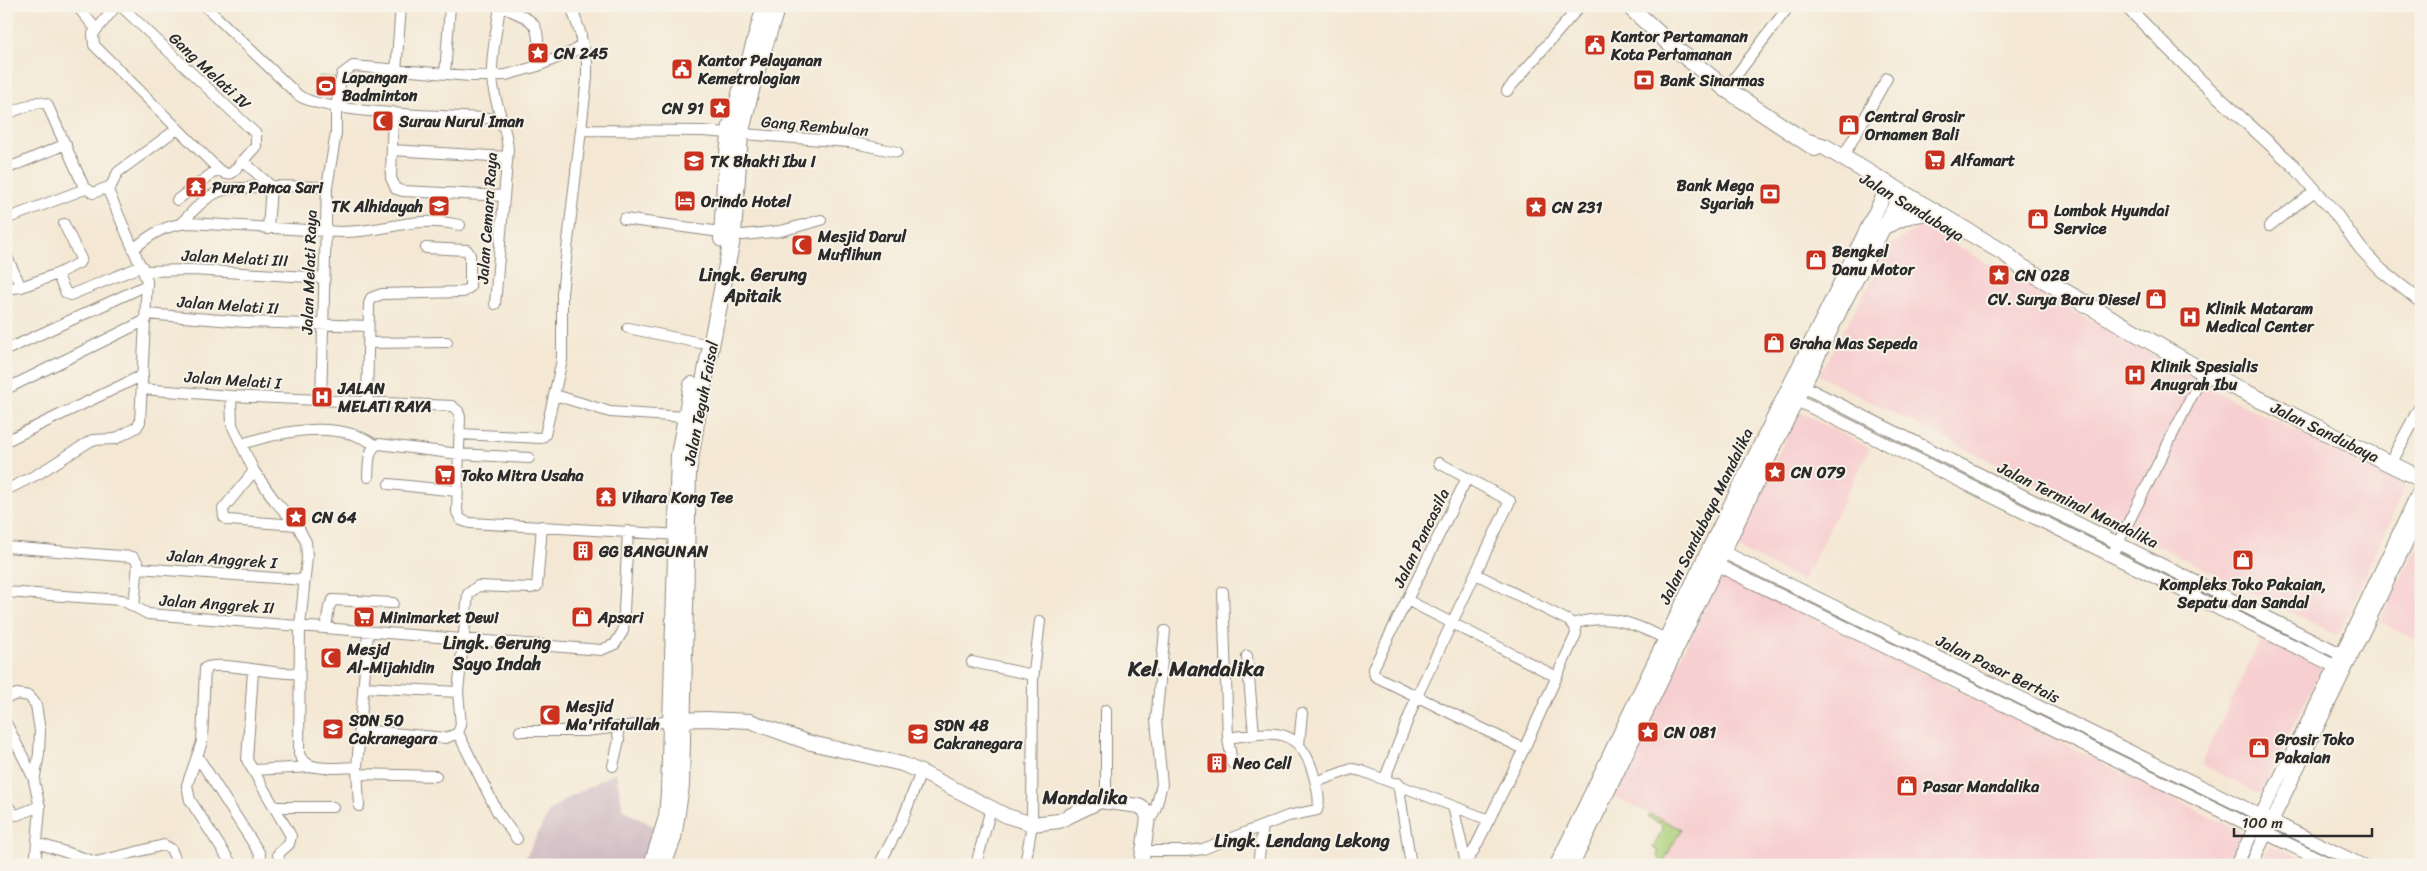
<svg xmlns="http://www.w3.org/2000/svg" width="2427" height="871" viewBox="0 0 2427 871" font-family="Sriracha,sans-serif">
<rect width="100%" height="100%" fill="#f7f3e8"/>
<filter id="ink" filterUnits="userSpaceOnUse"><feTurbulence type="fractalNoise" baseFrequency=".02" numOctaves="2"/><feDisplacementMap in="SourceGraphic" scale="10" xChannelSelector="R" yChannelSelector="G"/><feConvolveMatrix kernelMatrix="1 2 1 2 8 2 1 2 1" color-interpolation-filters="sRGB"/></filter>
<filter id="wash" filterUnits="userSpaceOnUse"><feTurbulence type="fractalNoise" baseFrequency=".0096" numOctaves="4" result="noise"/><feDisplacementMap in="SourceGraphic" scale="20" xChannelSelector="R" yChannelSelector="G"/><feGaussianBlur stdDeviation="1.12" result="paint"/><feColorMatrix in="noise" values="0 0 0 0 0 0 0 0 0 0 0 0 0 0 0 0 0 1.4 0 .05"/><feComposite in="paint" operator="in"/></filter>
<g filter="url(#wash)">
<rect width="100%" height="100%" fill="#f4e8d4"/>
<path fill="#f7cfd0" d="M1921,226L2229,398L2406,485L2338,636L1819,375L1891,245Z
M1800,412L1870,448L1803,581L1732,545Z
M2421,538V643L2379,622Z
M1722,573L2241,832L2226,865H1662L1680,829L1613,796Z
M2261,638L2322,668L2260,794L2201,764Z
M2271,845L2317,865H2261Z"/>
<path fill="#d2bdc5" d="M616,772L623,810L662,831L649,865H532L526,857L549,812L563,801Z"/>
<path fill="#aed27b" stroke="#6c7e53" d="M319,76L336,78L334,95L317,93Z
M1650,814L1681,829L1663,863L1657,857L1658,851L1653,848L1661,832L1662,825L1648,817Z"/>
</g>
<g filter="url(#ink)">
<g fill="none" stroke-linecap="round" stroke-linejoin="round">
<g stroke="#908a80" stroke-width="12">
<path id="minor" d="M77,6L96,29
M116,6L93,34L94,45L218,169L226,174L232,173L256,146V134L122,7
M205,6L298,95C325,115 462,116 502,119
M500,6C542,24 538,22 538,66
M396,71L401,6
M445,74L450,6
M1726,89L1789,6
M1507,91L1580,6
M393,112L391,178L396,189L403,191L504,196
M6,114L38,102L47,104L84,187L93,193L111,186L118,172L177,129
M581,130L702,131L849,142L897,152
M392,150L507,157
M1843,157L1887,78
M243,161L271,186L327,187
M6,169L66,144
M177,200L218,169
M6,219L85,189
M624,219L743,235L781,231L821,220
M180,224C193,212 205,195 224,190C239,186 252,191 266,183
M2269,226L2316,190
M268,229L271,186
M135,248C152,233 166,225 189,223L342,232C386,232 414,215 460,225
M6,255L21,287
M145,271L193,270L324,278
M57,274L79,263L81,259L64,224
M6,289L21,287L57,274L66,293L70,295L142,266
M495,304L508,150C507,125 493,102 492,77C491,54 497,29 500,6
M146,314L246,322L368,326
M628,328L700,343
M369,343L447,342
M6,350L147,285
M6,389L146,320
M142,389L231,396L452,406L458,411L460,417L457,512L461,520L470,523L681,535
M555,395L610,412L685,417
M231,396L232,425L254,471L275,501L297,525L306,542L307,557L300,626L299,754C307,774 339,767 357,767
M321,401L327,187L336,133V107L342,74L353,66L470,76L506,75L538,66L576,50L581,44V35L571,6
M367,402L369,304L371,298L382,294L463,292L470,287V255L467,250L426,248
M460,434L541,438L545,435L562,360V293L587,78V63L582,41
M6,441L143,375
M242,444C282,431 337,419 375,445
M254,471L223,509L224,517L228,520L297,525
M368,477C369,466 367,448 379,444L459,454L529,458
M1467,478L1407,600L1555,676
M389,484L457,491
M6,490L38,474L92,440L115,439L137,427L140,422L147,281L107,188
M6,547L133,557L138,563L134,607
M2112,555L2204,372
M138,568L304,580
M6,592L122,600L148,614L601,650L615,644L623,631L628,531
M1223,592L1228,738L1232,763
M1407,600L1373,669L1375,676L1524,749
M1573,624C1608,612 1635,624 1666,639
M326,627L329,607L333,600L393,603
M1247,656L1254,734
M972,662L1033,675
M253,671L247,760L291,836L289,844L278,854L280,865
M363,687L458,692
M6,698L17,694L29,696L36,705L40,731L39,754L34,781L40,808L35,865
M1106,710V801
M6,723L34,779
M359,730L446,738L458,733L461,725L458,692L468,594L478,586L531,588L537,586L542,526
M520,731H585L671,721
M458,733L498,813L517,839
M1299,745L1302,713
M198,757L260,854V865
M613,766L619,740L617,728
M253,770L312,767
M358,774L436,776
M1385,778L1417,696L1510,501L1439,463
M1321,780L1352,769L1362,771L1489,820
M1398,783L1411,865
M6,803L13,813L17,815L40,806
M359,806L357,767L368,632
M1453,806L1466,863
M276,807H333
M1148,822C1158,810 1157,799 1162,785L1156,720L1165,631
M37,843L96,862L164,845L171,849L178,865
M1142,851H1187L1203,849L1288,816L1317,810C1321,802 1317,788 1315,780C1302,725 1274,731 1228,738
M232,865L190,800L187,785L202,742L205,668C221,660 276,676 299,673
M879,865L902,821L921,772
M976,865L991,808
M1025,865L1032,824L1033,680L1040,621
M1258,865L1263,826
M1464,865L1474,850L1524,749L1576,634L1575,627L1569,621L1476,574"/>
</g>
<g stroke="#908a80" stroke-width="14">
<path id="tertiary" d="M2126,6L2202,82L2294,166L2335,213L2361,249L2381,270L2421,302
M1794,382L2351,659
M1787,395L2344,671
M2390,464L2421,406
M1715,548L2362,865
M1709,561L2331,865
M2236,865L2335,667L2421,486
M2251,865L2421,513"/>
</g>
<g stroke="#908a80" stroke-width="16">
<path id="secondary" d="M674,720L707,719L750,721L807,742L902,764L921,772L1007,816L1032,824L1059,821L1100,801L1139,806L1145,810L1148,818L1141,865
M1557,865L1711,545L1889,185
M1572,865L1843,304L1902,193"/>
</g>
<g stroke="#908a80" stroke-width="18">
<path id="trunk" d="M1629,6L1672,46L1726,89L1815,148
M1808,142L1825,147L2006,254L2020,266L2204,372L2421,479
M1884,226L1909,215L1922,213
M722,239L725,182L731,126L765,6
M652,865L667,817L669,793L679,455L692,385
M663,865L673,838L681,786L688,472L697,417L733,234L740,135L753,82L777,6"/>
</g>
<use href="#minor" stroke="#fff" stroke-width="10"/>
<use href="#tertiary" stroke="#fff" stroke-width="12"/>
<use href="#secondary" stroke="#fff" stroke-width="14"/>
<use href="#trunk" stroke="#fff" stroke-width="16"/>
</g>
</g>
<defs>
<g id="civic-square" transform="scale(1.125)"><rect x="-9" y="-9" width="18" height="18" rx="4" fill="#c8321e" stroke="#f7f3e8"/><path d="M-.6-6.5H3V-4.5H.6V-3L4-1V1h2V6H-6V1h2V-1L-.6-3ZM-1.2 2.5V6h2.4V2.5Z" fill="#fff"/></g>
<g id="sight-square" transform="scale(1.125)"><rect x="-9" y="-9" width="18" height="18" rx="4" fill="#c8321e" stroke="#f7f3e8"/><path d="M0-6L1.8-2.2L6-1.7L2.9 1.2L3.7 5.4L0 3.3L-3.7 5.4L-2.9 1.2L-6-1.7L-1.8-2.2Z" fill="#fff"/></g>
<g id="bank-square" transform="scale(1.125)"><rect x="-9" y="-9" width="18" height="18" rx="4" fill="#c8321e" stroke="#f7f3e8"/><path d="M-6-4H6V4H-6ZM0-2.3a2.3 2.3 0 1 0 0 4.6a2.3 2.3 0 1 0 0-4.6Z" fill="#fff"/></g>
<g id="stadium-square" transform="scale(1.125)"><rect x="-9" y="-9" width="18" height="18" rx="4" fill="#c8321e" stroke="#f7f3e8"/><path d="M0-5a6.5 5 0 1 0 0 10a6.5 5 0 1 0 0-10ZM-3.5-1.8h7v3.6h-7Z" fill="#fff"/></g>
<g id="mosque-square" transform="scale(1.125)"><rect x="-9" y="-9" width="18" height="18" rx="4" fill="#c8321e" stroke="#f7f3e8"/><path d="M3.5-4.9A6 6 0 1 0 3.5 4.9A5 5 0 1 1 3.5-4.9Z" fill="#fff"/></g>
<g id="shop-square" transform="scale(1.125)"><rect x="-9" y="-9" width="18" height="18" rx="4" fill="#c8321e" stroke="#f7f3e8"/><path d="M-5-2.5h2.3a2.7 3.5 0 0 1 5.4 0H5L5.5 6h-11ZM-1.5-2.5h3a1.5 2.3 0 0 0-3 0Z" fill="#fff"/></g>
<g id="supermarket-square" transform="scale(1.125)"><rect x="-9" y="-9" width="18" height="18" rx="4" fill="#c8321e" stroke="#f7f3e8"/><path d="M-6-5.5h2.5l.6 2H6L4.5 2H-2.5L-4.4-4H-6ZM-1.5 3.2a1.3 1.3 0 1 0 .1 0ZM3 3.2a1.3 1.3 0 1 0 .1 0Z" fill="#fff"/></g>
<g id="school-square" transform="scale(1.125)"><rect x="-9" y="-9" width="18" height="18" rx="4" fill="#c8321e" stroke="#f7f3e8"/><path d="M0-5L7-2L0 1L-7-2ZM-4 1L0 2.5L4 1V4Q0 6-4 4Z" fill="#fff"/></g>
<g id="temple-square" transform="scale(1.125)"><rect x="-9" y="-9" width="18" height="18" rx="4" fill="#c8321e" stroke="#f7f3e8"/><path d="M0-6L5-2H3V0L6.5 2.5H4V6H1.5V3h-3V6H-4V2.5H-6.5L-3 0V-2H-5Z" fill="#fff"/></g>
<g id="hotel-square" transform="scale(1.125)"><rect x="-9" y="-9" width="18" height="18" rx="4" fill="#c8321e" stroke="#f7f3e8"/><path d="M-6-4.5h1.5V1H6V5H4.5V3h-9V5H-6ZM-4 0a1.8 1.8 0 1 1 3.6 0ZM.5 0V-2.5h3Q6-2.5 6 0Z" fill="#fff"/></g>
<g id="hospital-square" transform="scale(1.125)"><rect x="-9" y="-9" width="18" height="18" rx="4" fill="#c8321e" stroke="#f7f3e8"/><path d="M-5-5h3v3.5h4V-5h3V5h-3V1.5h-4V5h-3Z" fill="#fff"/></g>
<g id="building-square" transform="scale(1.125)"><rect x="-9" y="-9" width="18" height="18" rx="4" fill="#c8321e" stroke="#f7f3e8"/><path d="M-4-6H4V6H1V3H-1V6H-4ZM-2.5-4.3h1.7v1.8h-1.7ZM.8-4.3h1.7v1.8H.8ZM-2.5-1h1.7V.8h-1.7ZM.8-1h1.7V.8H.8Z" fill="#fff"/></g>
</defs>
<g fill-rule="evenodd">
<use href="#civic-square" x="1595" y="45"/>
<use href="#sight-square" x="538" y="53"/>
<use href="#civic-square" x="682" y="69"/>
<use href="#bank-square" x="1644" y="80"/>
<use href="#stadium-square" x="326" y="86"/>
<use href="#sight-square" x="720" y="108"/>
<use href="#mosque-square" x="383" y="121"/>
<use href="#shop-square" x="1849" y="125"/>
<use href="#supermarket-square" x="1935" y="160"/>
<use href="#school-square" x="694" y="161"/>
<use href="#temple-square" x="196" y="187"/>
<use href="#bank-square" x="1770" y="194"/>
<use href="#hotel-square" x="685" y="201"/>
<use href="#school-square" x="439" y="206"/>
<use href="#sight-square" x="1536" y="207"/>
<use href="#shop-square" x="2038" y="219"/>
<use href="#mosque-square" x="802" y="245"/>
<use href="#shop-square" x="1816" y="260"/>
<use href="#sight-square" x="1999" y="275"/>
<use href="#shop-square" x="2156" y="299"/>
<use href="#hospital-square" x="2190" y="317"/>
<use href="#shop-square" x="1774" y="343"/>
<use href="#hospital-square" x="2135" y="375"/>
<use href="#hospital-square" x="322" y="397"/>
<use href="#sight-square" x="1775" y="472"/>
<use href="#supermarket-square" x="445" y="475"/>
<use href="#temple-square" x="606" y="497"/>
<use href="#sight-square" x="296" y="517"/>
<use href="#building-square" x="583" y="551"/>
<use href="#shop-square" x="2243" y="560"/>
<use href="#supermarket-square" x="364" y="617"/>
<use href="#shop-square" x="582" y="617"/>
<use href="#mosque-square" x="331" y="658"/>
<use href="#mosque-square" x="550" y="715"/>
<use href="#school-square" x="333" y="729"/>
<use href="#sight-square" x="1648" y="732"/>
<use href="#school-square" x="918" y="734"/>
<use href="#shop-square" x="2259" y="748"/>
<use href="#building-square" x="1217" y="763"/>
<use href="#shop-square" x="1907" y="786"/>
</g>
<g text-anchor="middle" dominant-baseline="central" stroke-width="4" stroke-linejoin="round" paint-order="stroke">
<g font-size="16" font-weight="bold" fill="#2b2b2b" stroke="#f7f3e8" text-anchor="start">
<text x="1611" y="36">Kantor Pertamanan<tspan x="1611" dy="18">Kota Pertamanan</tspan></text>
<text x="554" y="53">CN 245</text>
<text x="698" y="60">Kantor Pelayanan<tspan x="698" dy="18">Kemetrologian</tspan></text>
<text x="342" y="77">Lapangan<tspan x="342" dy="18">Badminton</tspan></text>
<text x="1660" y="80">Bank Sinarmas</text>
<text x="704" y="108" text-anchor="end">CN 91</text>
<text x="1865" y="116">Central Grosir<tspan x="1865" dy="18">Ornamen Bali</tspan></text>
<text x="399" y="121">Surau Nurul Iman</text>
<text x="1951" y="160">Alfamart</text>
<text x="710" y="161">TK Bhakti Ibu I</text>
<text x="1754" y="185" text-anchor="end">Bank Mega<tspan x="1754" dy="18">Syariah</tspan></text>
<text x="212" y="187">Pura Panca Sari</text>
<text x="701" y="201">Orindo Hotel</text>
<text x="423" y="206" text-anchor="end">TK Alhidayah</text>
<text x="1552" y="207">CN 231</text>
<text x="2054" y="210">Lombok Hyundai<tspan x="2054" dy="18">Service</tspan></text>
<text x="818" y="236">Mesjid Darul<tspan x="818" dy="18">Muflihun</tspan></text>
<text x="1832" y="251">Bengkel<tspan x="1832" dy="18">Danu Motor</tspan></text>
<text x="2015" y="275">CN 028</text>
<text x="2140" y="299" text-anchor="end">CV. Surya Baru Diesel</text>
<text x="2206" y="308">Klinik Mataram<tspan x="2206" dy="18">Medical Center</tspan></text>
<text x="1790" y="343">Graha Mas Sepeda</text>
<text x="2151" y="366">Klinik Spesialis<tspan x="2151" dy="18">Anugrah Ibu</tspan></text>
<text x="338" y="388">JALAN<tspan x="338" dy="18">MELATI RAYA</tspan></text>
<text x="1791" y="472">CN 079</text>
<text x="461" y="475">Toko Mitra Usaha</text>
<text x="622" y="497">Vihara Kong Tee</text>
<text x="312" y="517">CN 64</text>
<text x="599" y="551">GG BANGUNAN</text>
<text x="2243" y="584" text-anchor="middle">Kompleks Toko Pakaian,<tspan x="2243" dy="18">Sepatu dan Sandal</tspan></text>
<text x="380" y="617">Minimarket Dewi</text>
<text x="598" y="617">Apsari</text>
<text x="347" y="649">Mesjd<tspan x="347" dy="18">Al-Mijahidin</tspan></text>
<text x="566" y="706">Mesjid<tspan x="566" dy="18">Ma'rifatullah</tspan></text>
<text x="349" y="720">SDN 50<tspan x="349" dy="18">Cakranegara</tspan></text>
<text x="934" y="725">SDN 48<tspan x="934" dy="18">Cakranegara</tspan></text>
<text x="1664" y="732">CN 081</text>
<text x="2275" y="739">Grosir Toko<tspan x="2275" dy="18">Pakaian</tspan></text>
<text x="1233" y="763">Neo Cell</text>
<text x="1923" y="786">Pasar Mandalika</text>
</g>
<g font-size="16" fill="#2b2b2b" stroke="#f7f3e8">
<text transform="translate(210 71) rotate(43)">Gang Melati IV</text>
<text transform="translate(815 126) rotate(5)">Gang Rembulan</text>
<text transform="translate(1912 207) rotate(31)">Jalan Sandubaya</text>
<text transform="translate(487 218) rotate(-86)">Jalan Cemara Raya</text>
<text transform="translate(235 258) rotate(3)">Jalan Melati III</text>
<text transform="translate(309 272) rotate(-88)">Jalan Melati Raya</text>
<text transform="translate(228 305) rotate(4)">Jalan Melati II</text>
<text transform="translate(233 380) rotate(4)">Jalan Melati I</text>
<text transform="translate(701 403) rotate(-79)">Jalan Teguh Faisal</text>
<text transform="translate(2325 432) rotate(26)">Jalan Sandubaya</text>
<text transform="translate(2078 505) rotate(26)">Jalan Terminal Mandalika</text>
<text transform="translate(1706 516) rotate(-64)">Jalan Sandubaya Mandalika</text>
<text transform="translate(1421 538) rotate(-64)">Jalan Pancasila</text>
<text transform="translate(222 559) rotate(4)">Jalan Anggrek I</text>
<text transform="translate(217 604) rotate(4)">Jalan Anggrek II</text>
<text transform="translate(1998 669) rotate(26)">Jalan Pasar Bertais</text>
</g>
<g font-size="18" font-weight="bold" fill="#2b2b2b" stroke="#f7f3e8">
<text x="753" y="275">Lingk. Gerung<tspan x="753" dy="21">Apitaik</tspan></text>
<text x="497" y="643">Lingk. Gerung<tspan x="497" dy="21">Sayo Indah</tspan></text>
<text x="1302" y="841">Lingk. Lendang Lekong</text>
</g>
<g font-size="19" font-weight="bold" fill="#2b2b2b" stroke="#f7f3e8">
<text x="1085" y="797">Mandalika</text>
</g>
<g font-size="21" font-weight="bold" fill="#2b2b2b" stroke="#f7f3e8">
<text x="1196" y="669">Kel. Mandalika</text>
</g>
</g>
<rect width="2427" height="871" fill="none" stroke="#f7f3e8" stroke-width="25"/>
<path d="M2234 828v8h138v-8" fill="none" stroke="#2b2b2b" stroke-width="2.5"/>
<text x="2242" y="828" font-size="15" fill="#2b2b2b" stroke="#f7f3e8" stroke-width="4" paint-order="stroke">100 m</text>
</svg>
